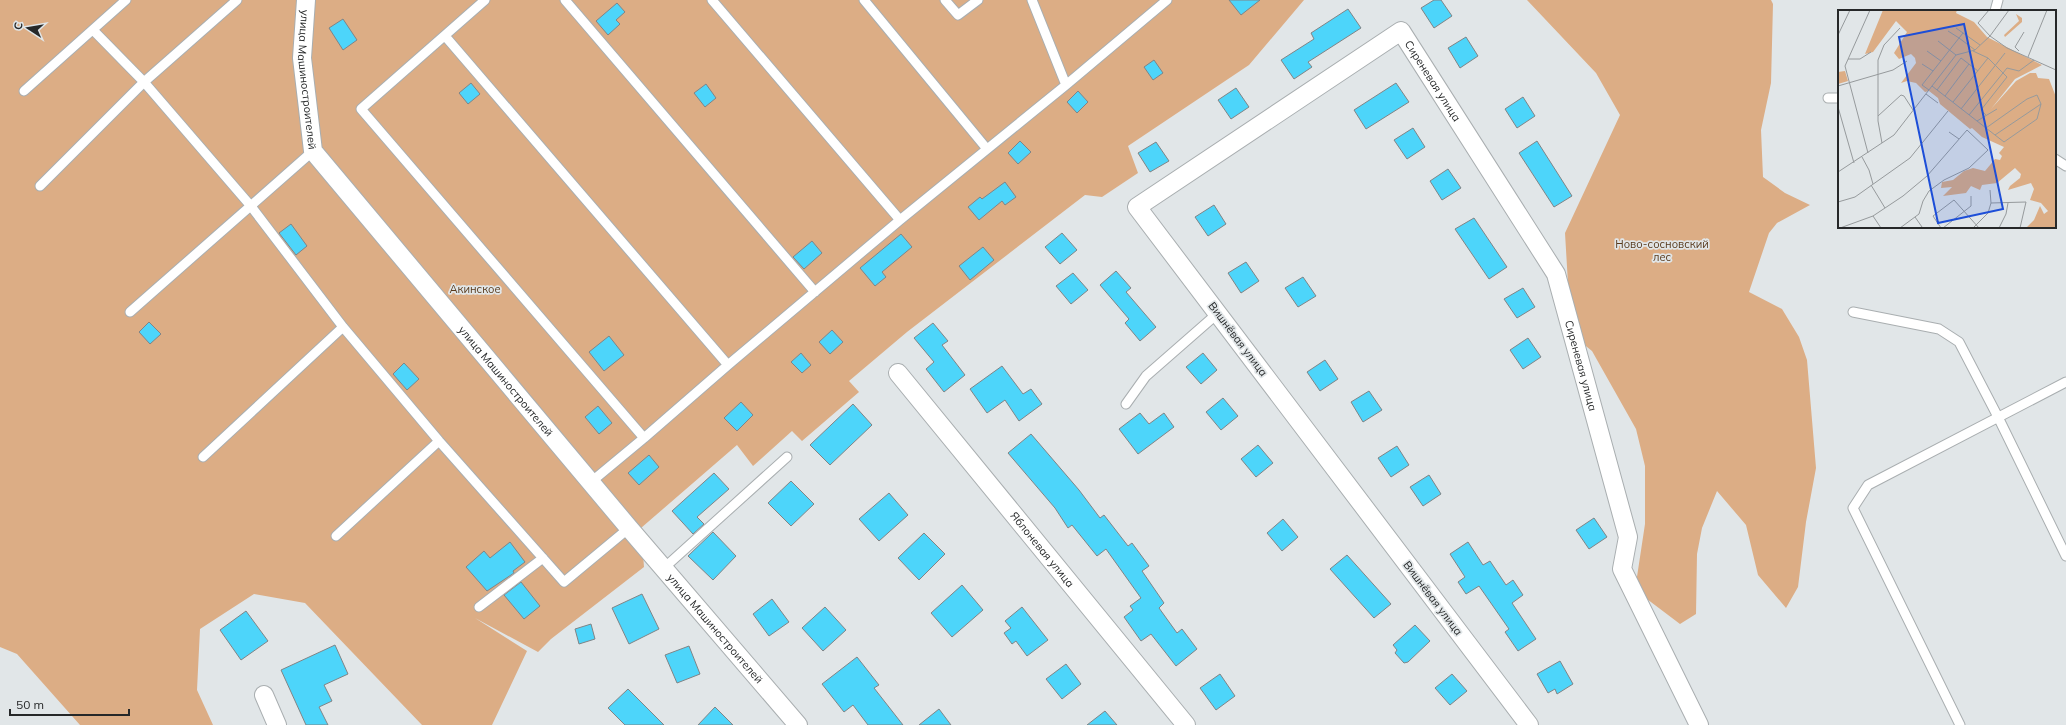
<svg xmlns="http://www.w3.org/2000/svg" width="2066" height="725" viewBox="0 0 2066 725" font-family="Mulish,sans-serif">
<rect width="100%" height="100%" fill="#e1e6e8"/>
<path fill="#dcad85" d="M0,0H1304L1249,65L1128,146L1138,173L1102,197L1085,195L907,332L849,381L859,392L802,441L792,431L753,466L737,445L641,528L644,567L551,639L538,652L475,618L527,651L492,725H422L305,603L254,594L200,629L197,690L213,725H80L17,654L0,647Z
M1527,0H1771L1773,4L1771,83L1761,130L1763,177L1785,193L1810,205L1777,223L1769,233L1749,292L1782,309L1799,337L1807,360L1816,468L1806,522L1798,587L1786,608L1758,575L1746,525L1717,491L1702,528L1697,554L1696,614L1680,624L1635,590L1645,524V466L1636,429L1592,351L1571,334L1565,233L1620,115L1596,73Z"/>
<path fill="#4dd5fa" stroke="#808486" d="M1229,0H1260L1241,15Z
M1434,0H1441L1452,16L1434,28L1421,8Z
M617,3L625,12L616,20L620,24L608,35L596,21Z
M1348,9L1361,28L1308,62L1312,67L1294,79L1281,60L1314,39L1311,33Z
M343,19L357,40L343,50L329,28Z
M1466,37L1478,56L1460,68L1448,48Z
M1154,60L1163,73L1153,80L1144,67Z
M471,83L480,94L468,104L459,93Z
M1396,83L1409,102L1366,129L1354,110Z
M706,84L716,98L705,107L694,93Z
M1236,88L1249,107L1231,119L1218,100Z
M1078,91L1088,102L1077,113L1067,102Z
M1523,97L1535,116L1517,128L1505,109Z
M1413,128L1425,147L1407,159L1394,140Z
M1020,141L1031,152L1018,164L1008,153Z
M1537,141L1572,196L1554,207L1519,153Z
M1156,142L1169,161L1150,172L1138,153Z
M1448,169L1461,188L1442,200L1430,181Z
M1005,182L1016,197L1005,205L1002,201L979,220L968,207L980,197L982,199Z
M1214,205L1226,224L1208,236L1195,217Z
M1474,218L1507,267L1489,279L1455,229Z
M291,224L307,246L296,255L279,233Z
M1062,233L1077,250L1060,264L1045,247Z
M901,234L912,247L882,272L886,277L875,286L860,268Z
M812,241L822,253L804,269L793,257Z
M983,247L994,260L970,280L959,266Z
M1246,262L1259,281L1241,293L1228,273Z
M1116,271L1131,288L1126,292L1156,327L1140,341L1125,323L1129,319L1100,285Z
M1073,273L1088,290L1071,304L1056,286Z
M1303,277L1316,296L1298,307L1285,288Z
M1523,288L1535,307L1517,318L1504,299Z
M149,322L161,334L150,344L139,332Z
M933,323L948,341L942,345L965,375L944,392L926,369L934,362L914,338Z
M832,330L843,342L830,354L819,342Z
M609,336L624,355L604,371L589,352Z
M1528,338L1541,357L1523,369L1510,350Z
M801,353L811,365L802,373L791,362Z
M1203,353L1217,370L1201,384L1186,367Z
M1325,360L1338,379L1320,391L1307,372Z
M404,363L419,379L407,390L393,374Z
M1002,366L1023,394L1031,389L1042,404L1019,421L1005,400L987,413L970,389Z
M1369,391L1382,410L1363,422L1351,402Z
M1223,398L1238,416L1221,430L1206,412Z
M741,402L753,415L737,431L724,418Z
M853,404L872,425L830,465L810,445Z
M598,406L612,423L599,434L585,417Z
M1140,413L1149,424L1164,413L1174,427L1138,454L1119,429Z
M1031,434L1079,490L1100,518L1104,515L1128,546L1132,543L1149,566L1142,571L1164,603L1159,608L1177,633L1182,629L1197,649L1176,666L1151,634L1141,641L1124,617L1133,610L1130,606L1141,598L1106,549L1097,556L1072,525L1068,528L1055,508L1008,453Z
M1258,445L1273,463L1256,477L1241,459Z
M1397,446L1409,465L1391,477L1378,458Z
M649,455L659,467L639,485L628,473Z
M714,473L729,489L697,517L704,524L693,534L672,511Z
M1429,475L1441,494L1423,506L1410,487Z
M791,481L814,504L791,526L768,503Z
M889,493L908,515L879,541L859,519Z
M1594,518L1607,537L1589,549L1576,530Z
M1283,519L1298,537L1282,551L1267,533Z
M713,532L736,556L713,580L688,556Z
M924,533L945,554L919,580L898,558Z
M510,542L525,562L513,571L514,573L487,591L466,567L484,551L490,558Z
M1468,542L1483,565L1490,561L1506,585L1513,580L1523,595L1512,603L1536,639L1518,651L1505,632L1509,629L1479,586L1466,594L1458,582L1465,577L1450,554Z
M1347,555L1391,604L1374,618L1330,569Z
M521,582L540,606L524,619L504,595Z
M962,585L983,610L952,637L931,613Z
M642,594L659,629L629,644L612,608Z
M772,599L789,622L769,636L753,614Z
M825,607L846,630L823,651L802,628Z
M1022,607L1048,640L1027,656L1016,641L1012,644L1004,633L1011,628L1005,621Z
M246,611L268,641L241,660L220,630Z
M591,624L595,639L579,644L575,629Z
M1415,625L1430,641L1408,662L1404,663L1395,653L1397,650L1393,645Z
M335,645L348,674L324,685L332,701L319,707L328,725H306L281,670Z
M689,646L700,674L677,683L665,655Z
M857,657L879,685L874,688L903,725H868L853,705L844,712L822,684Z
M1560,661L1573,684L1557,694L1555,689L1548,693L1537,674Z
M1066,664L1081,684L1062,699L1046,679Z
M1220,674L1235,696L1216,710L1200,688Z
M1452,674L1467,691L1450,705L1435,688Z
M628,689L664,725H625L608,708Z
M715,707L733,725H698Z
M939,709L951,725H919Z
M1105,711L1117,725H1087Z"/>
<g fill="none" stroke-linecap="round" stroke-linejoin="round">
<g stroke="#a9aeb0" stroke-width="11">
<path id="service" d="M237,0L144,82L250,205L343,327L439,441L564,582L629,528
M485,0L361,109L644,438
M565,0L815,292
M712,0L900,220
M864,0L987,149
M945,0L958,15L978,0
M1032,0L1066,85
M1995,11L1998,0
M445,36L728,365
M24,91L126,0
M1828,98H1839
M2055,159L2066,166
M40,186L144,82L93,30
M130,312L313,151
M1853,312L1939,329L1959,342L1998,417L2066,556
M1126,404L1146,376L1218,313
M203,457L343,327
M591,482L644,438L728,365L900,220L1066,85L1167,0
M336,536L439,441
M664,568L787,457
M479,607L543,558
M1960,725L1853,508L1868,485L2066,382"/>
</g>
<g stroke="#a9aeb0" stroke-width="20">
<g id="minor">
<path id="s1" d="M306,0L302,58L313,151L629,528L798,725"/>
<path id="s2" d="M898,373L1186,725"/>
<path d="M264,695L277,725"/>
<path id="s3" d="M1529,725L1137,207L1401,31L1556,274L1628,537L1622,569L1699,725"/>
</g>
</g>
<use href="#service" stroke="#fff" stroke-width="9"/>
<use href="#minor" stroke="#fff" stroke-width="18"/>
</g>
<g text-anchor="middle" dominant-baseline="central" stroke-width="3.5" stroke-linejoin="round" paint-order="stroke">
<g font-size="11" fill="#262829" stroke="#e1e6e8">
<text stroke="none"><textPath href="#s1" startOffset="80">улица Машиностроителей</textPath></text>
<text stroke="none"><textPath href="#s3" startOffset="1026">Сиреневая улица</textPath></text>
<text transform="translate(1238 339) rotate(53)">Вишнёвая улица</text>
<text stroke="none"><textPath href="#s3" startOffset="1350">Сиреневая улица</textPath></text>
<text stroke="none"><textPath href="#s1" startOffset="452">улица Машиностроителей</textPath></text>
<text stroke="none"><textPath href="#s2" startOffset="228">Яблоневая улица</textPath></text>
<text transform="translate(1433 598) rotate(53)">Вишнёвая улица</text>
<text stroke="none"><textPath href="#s1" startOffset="776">улица Машиностроителей</textPath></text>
</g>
<g font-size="11" fill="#57381a" stroke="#e1e6e8">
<text x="1662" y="244">Ново-сосновский<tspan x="1662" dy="13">лес</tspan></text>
<text x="475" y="289">Акинское</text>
</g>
</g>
<g transform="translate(1838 10)">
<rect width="218" height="218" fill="#e1e6e8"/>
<path d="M45,0H119L118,3L136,12L149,27L204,55L177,69L153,99L178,71L192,63H198L200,68L211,69L218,87V218H188L196,210L202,196L206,204L210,201L203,193L192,190L196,179L193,173L170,180L172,176L182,168L183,164L177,158L159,173L144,175L142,180L133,176L128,183L105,186L114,177L103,178L104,172L115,170L126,161L135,158L147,161L157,149L162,150L164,146L161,143L166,137L144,127L134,118L132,119L102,94L100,88L91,81L87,82L78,73L69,71L63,73L78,53L77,48L73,44L61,49L56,43L69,22L58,11L35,42L27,44ZM178,4L184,8V12L167,27L166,25L181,11ZM7,61L10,71L0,74V62Z" fill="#dcad85"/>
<path fill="none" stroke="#969a9c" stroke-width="1" d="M151,0L140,13L152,26L169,38L218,60M118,18L142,35M110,21L121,28L125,23M0,25L12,0M100,31L118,45M89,41L103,51M135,41L150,48L169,67L143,100L148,105M181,41L177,37L186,22M190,47L209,0M10,49H22L33,42M84,54L95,61M0,76L55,60L69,51M94,76L166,132L199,109L203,94M91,80L84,75L121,28L137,40M99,80L123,48L140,61M88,84L100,93M107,86L131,54M115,92L150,48M0,97L16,153M123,99L167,43M131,105L169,58L181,61L196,50M40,106L63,85L66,86L75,100M139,111L159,99M148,118L189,89L199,85L203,94L157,125M111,122L121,129M44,133L40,111V50L46,35L62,18M30,143L7,56L32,0M24,147L31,160L35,174M0,162L56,125L118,45L137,40L152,26L171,0M33,175L47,198M0,192L17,187L72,148L110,101M153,193L188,192L182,218M35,206L43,218M77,207L84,217L82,218M2,218L35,206L65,186L89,166L129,120L150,140L131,158L106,170L91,181L85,191L81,204L62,218M103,218L95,206L116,190L141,218M105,218L133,196V186M135,218L150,203L153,193L152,180M161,218L168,204L170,193"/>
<path fill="#1d4ed8" fill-opacity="0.15" stroke="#1d4ed8" stroke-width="2" d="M126,14L165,199L100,213L61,27Z"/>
<rect width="218" height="218" fill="none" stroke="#262829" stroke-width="2"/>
</g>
<g transform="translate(28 28) rotate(282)" stroke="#e1e6e8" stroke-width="3" paint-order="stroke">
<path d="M0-3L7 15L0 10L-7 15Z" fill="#262829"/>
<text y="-6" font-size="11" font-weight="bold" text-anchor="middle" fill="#262829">С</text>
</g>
<path d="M10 709v6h119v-6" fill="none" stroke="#262829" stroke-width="2"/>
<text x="16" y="709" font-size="12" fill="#262829" stroke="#e1e6e8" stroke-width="3" paint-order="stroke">50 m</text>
</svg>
